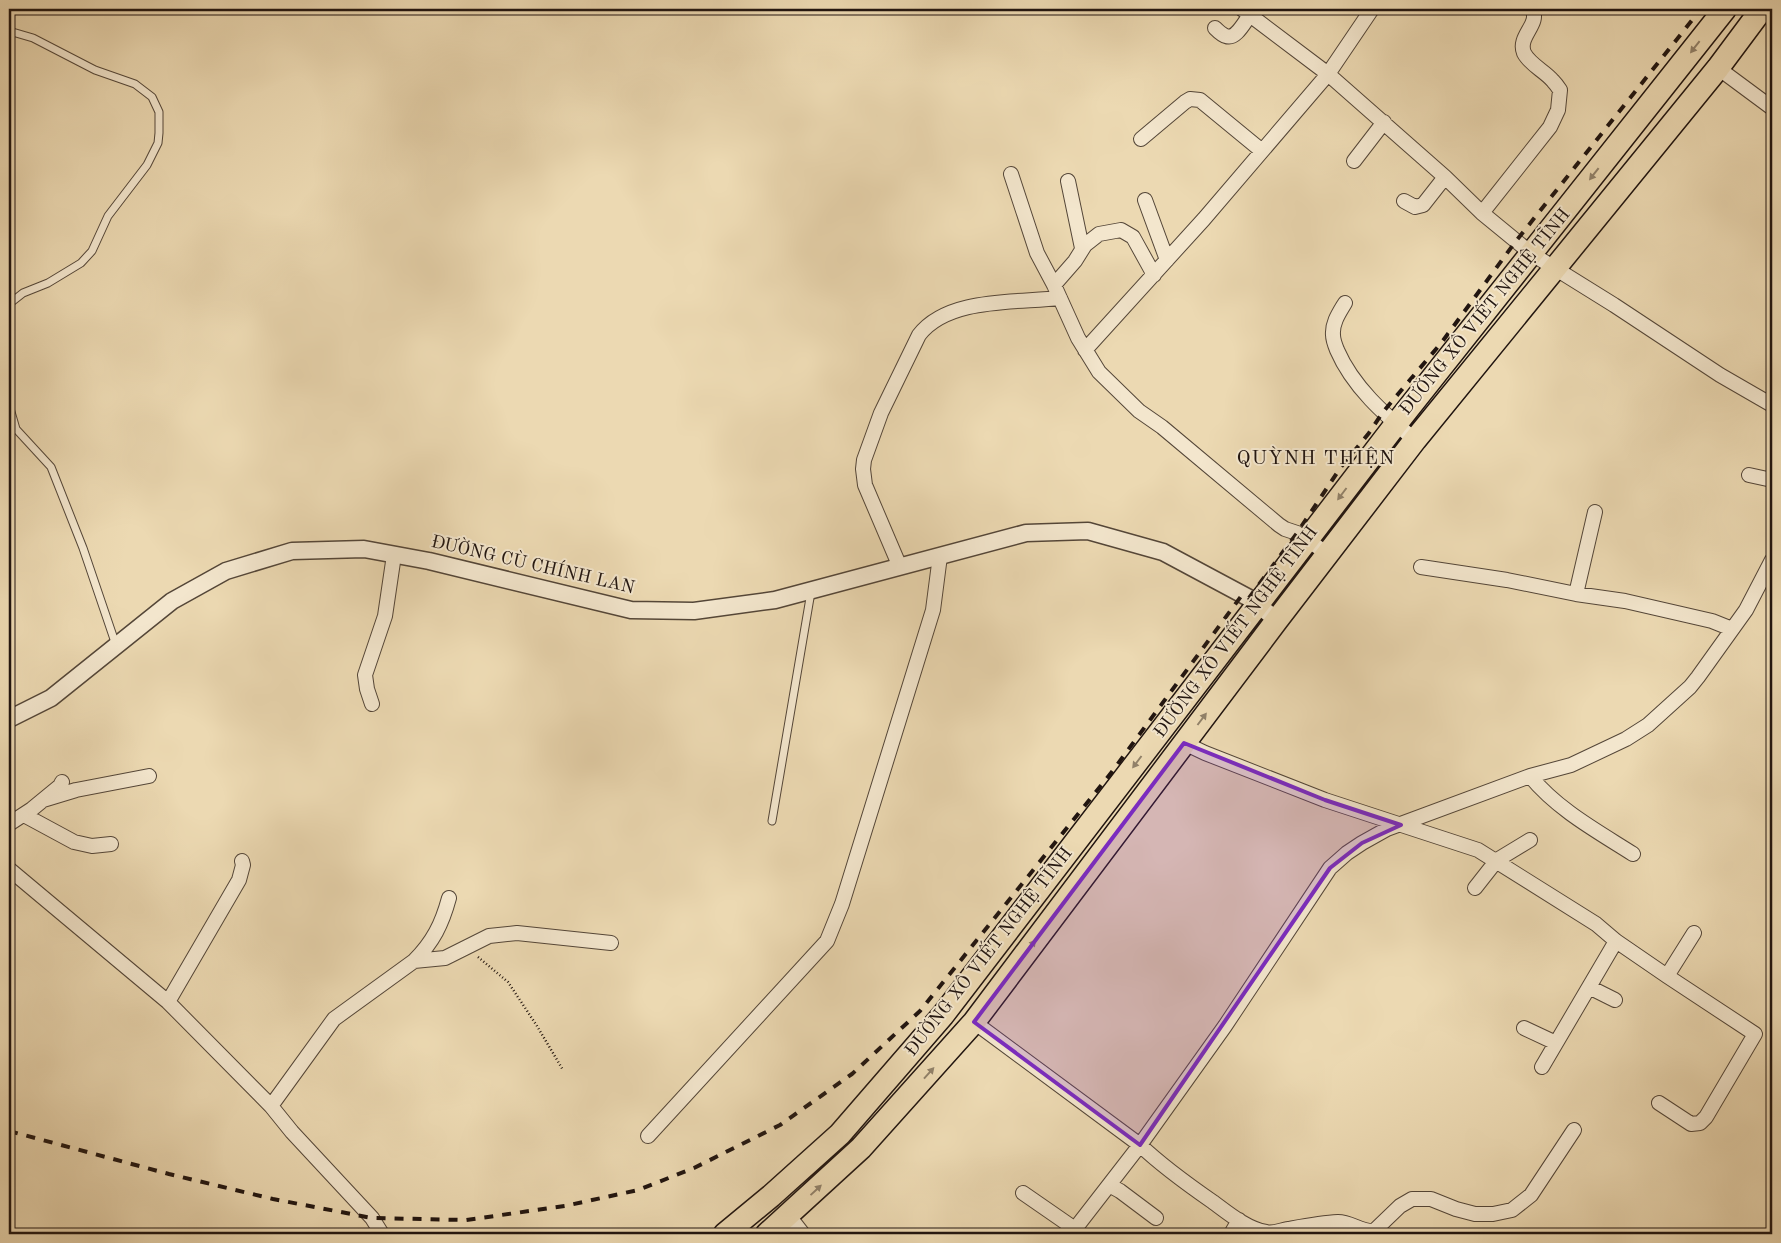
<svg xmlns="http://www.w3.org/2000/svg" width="1781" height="1243" viewBox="0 0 1781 1243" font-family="'Old Standard TT',serif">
<rect width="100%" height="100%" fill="#ecd9b2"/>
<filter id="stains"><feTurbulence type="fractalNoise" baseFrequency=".004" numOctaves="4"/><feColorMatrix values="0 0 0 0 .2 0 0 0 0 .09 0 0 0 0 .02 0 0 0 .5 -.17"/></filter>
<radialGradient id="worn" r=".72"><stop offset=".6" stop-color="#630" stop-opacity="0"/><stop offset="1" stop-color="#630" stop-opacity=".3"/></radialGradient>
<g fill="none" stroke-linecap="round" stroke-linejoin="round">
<g stroke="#544638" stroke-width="9">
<path id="service" d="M9,31L33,38L95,70L135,84L152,97L159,112V133L158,143L147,165L108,216L92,251L81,263L48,283L23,293L9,304
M9,405L16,429L51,467L83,548L116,645
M772,821L811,592"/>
</g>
<g stroke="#544638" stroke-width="16">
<path id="minor" d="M1242,9L1328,74L1445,177L1482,213L1532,254L1614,305L1720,375L1772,405
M1215,28C1218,31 1222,35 1226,36C1236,40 1245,21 1250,15
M1718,68L1772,108
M1141,139L1185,102L1190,99L1200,100L1262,151
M1354,161L1384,122
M1011,174L1037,253L1054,285L1078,338L1099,372L1139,411L1162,427L1279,525L1285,529L1297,533L1328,554
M1068,181L1082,248
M1145,200L1167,260
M1404,201L1415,207L1423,205L1445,177
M1482,213L1550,127L1558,110L1560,90C1558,87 1555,83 1553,81C1545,71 1530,65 1524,53C1517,36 1541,24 1532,9
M1054,285L1075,261L1085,245L1099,234L1121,230L1133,237L1154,275
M1345,303C1339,313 1332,323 1333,335C1333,340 1335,345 1337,350C1353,387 1384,414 1415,440
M1085,350L1204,219L1328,74L1372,9
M1749,475L1772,480
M900,567L865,485L863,469L864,460L881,413L919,335C948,297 1017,303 1060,298
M1421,567L1507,580L1576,594L1625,601L1712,621L1732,629
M1576,594L1595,512
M372,704L367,689L365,675L385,616L394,555
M1184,743L1205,753L1325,800L1478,850L1596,924L1616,941L1667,976L1755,1034L1706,1117L1700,1123L1691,1124L1659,1103
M1530,776C1558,810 1597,831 1633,854
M43,800L76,790L149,776
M24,815L74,842L92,846L111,844
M9,824L32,809L60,786L62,782
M9,869L168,1002L271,1106L292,1132L372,1218L382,1234
M1475,888L1497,860L1530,840
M414,961L445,958L489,936L517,933L611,943
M1667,976L1694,933
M1589,987L1615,1000
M168,1002L239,880L243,865L242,861
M974,1022L1140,1145C1162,1166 1187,1184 1213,1202C1228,1213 1247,1229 1266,1232C1273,1234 1281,1230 1288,1229C1305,1226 1321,1223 1338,1222C1351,1222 1361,1232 1374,1231L1400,1206L1412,1199H1431L1456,1209L1475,1214H1493L1512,1210L1531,1195L1574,1130
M1524,1028L1556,1043
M1542,1067L1616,941
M271,1106L334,1019L414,961C433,942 442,924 449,898
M648,1136L827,941L842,904L933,610L940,556
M1109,1185L1120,1191L1156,1218
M1023,1193L1075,1229
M789,1216L803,1234
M1071,1234L1140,1145L1225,1026L1330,868L1347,853L1362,843L1387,829L1530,776L1571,765L1626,739L1648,725L1690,687L1698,677L1746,610L1772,560
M1231,1234L1239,1220"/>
</g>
<g stroke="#544638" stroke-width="19">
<path id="tertiary" d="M9,719L51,698L172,601L226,571L292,551L364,549L429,561L631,610L694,611L775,600L1026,533L1088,531L1163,552L1249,598L1277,620"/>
</g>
<g stroke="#211510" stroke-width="25">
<path id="trunk" d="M725,1234L771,1196L840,1134L943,1015L1396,424L1725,9
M767,1234L861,1148L974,1022L1277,620L1415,440L1718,68L1762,9"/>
</g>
<path stroke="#211510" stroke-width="2.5" stroke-dasharray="1 2.5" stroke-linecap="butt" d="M478,957L508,982L537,1026L563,1070"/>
<use href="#service" stroke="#f3e6cd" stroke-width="7"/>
<use href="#minor" stroke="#f3e6cd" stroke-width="14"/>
<use href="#tertiary" stroke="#f3e6cd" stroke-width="16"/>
<use href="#trunk" stroke="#ecd9b2" stroke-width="22"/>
<path stroke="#211510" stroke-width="4" stroke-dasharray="9 9" stroke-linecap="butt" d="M9,1131L169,1174L273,1199L372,1218L466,1220L565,1206L638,1190L694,1168L780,1125L852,1074L920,1011L1111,773L1242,595L1249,598L1297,533L1341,467L1369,433L1383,412L1442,342L1516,241L1701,9"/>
</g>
<defs><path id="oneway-solid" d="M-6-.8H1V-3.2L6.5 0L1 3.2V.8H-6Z" transform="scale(1.25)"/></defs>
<g fill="#918169">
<use href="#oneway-solid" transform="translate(1695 47) rotate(128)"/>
<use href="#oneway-solid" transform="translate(1594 174) rotate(128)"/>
<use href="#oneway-solid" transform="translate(1342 494) rotate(127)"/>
<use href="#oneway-solid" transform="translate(1202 719) rotate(-53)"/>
<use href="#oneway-solid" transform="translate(1137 762) rotate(127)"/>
<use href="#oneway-solid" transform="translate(1031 946) rotate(-53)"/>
<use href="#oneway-solid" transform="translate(929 1073) rotate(-48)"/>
<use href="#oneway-solid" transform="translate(816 1190) rotate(-43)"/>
</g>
<path fill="#7b2cbf" fill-opacity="0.2" stroke="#7b2cbf" stroke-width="4" stroke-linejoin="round" d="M1184,743L1325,800L1401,825L1362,843L1330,868L1140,1145L974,1022Z"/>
<g text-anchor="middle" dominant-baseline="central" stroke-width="4" stroke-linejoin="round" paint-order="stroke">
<g font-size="18" fill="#211510" stroke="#f3e6cd">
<text transform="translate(1485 312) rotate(-51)">ĐƯỜNG XÔ VIẾT NGHỆ TĨNH</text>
<text transform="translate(533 565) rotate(13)">ĐƯỜNG CÙ CHÍNH LAN</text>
<text transform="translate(1236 632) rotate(-53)">ĐƯỜNG XÔ VIẾT NGHỆ TĨNH</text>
<text transform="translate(989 952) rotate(-52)">ĐƯỜNG XÔ VIẾT NGHỆ TĨNH</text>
</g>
<g font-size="20" letter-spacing="1" fill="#211510" stroke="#f3e6cd">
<text x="1316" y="459">QUỲNH THIỆN</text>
</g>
</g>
<rect width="1781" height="1243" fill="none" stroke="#ecd9b2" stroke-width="30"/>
<rect x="10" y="10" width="1761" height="1223" fill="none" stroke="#211510" stroke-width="2.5"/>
<rect x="15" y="15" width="1751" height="1213" fill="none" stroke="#211510"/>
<rect width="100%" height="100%" filter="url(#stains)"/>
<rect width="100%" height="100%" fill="url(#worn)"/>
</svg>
